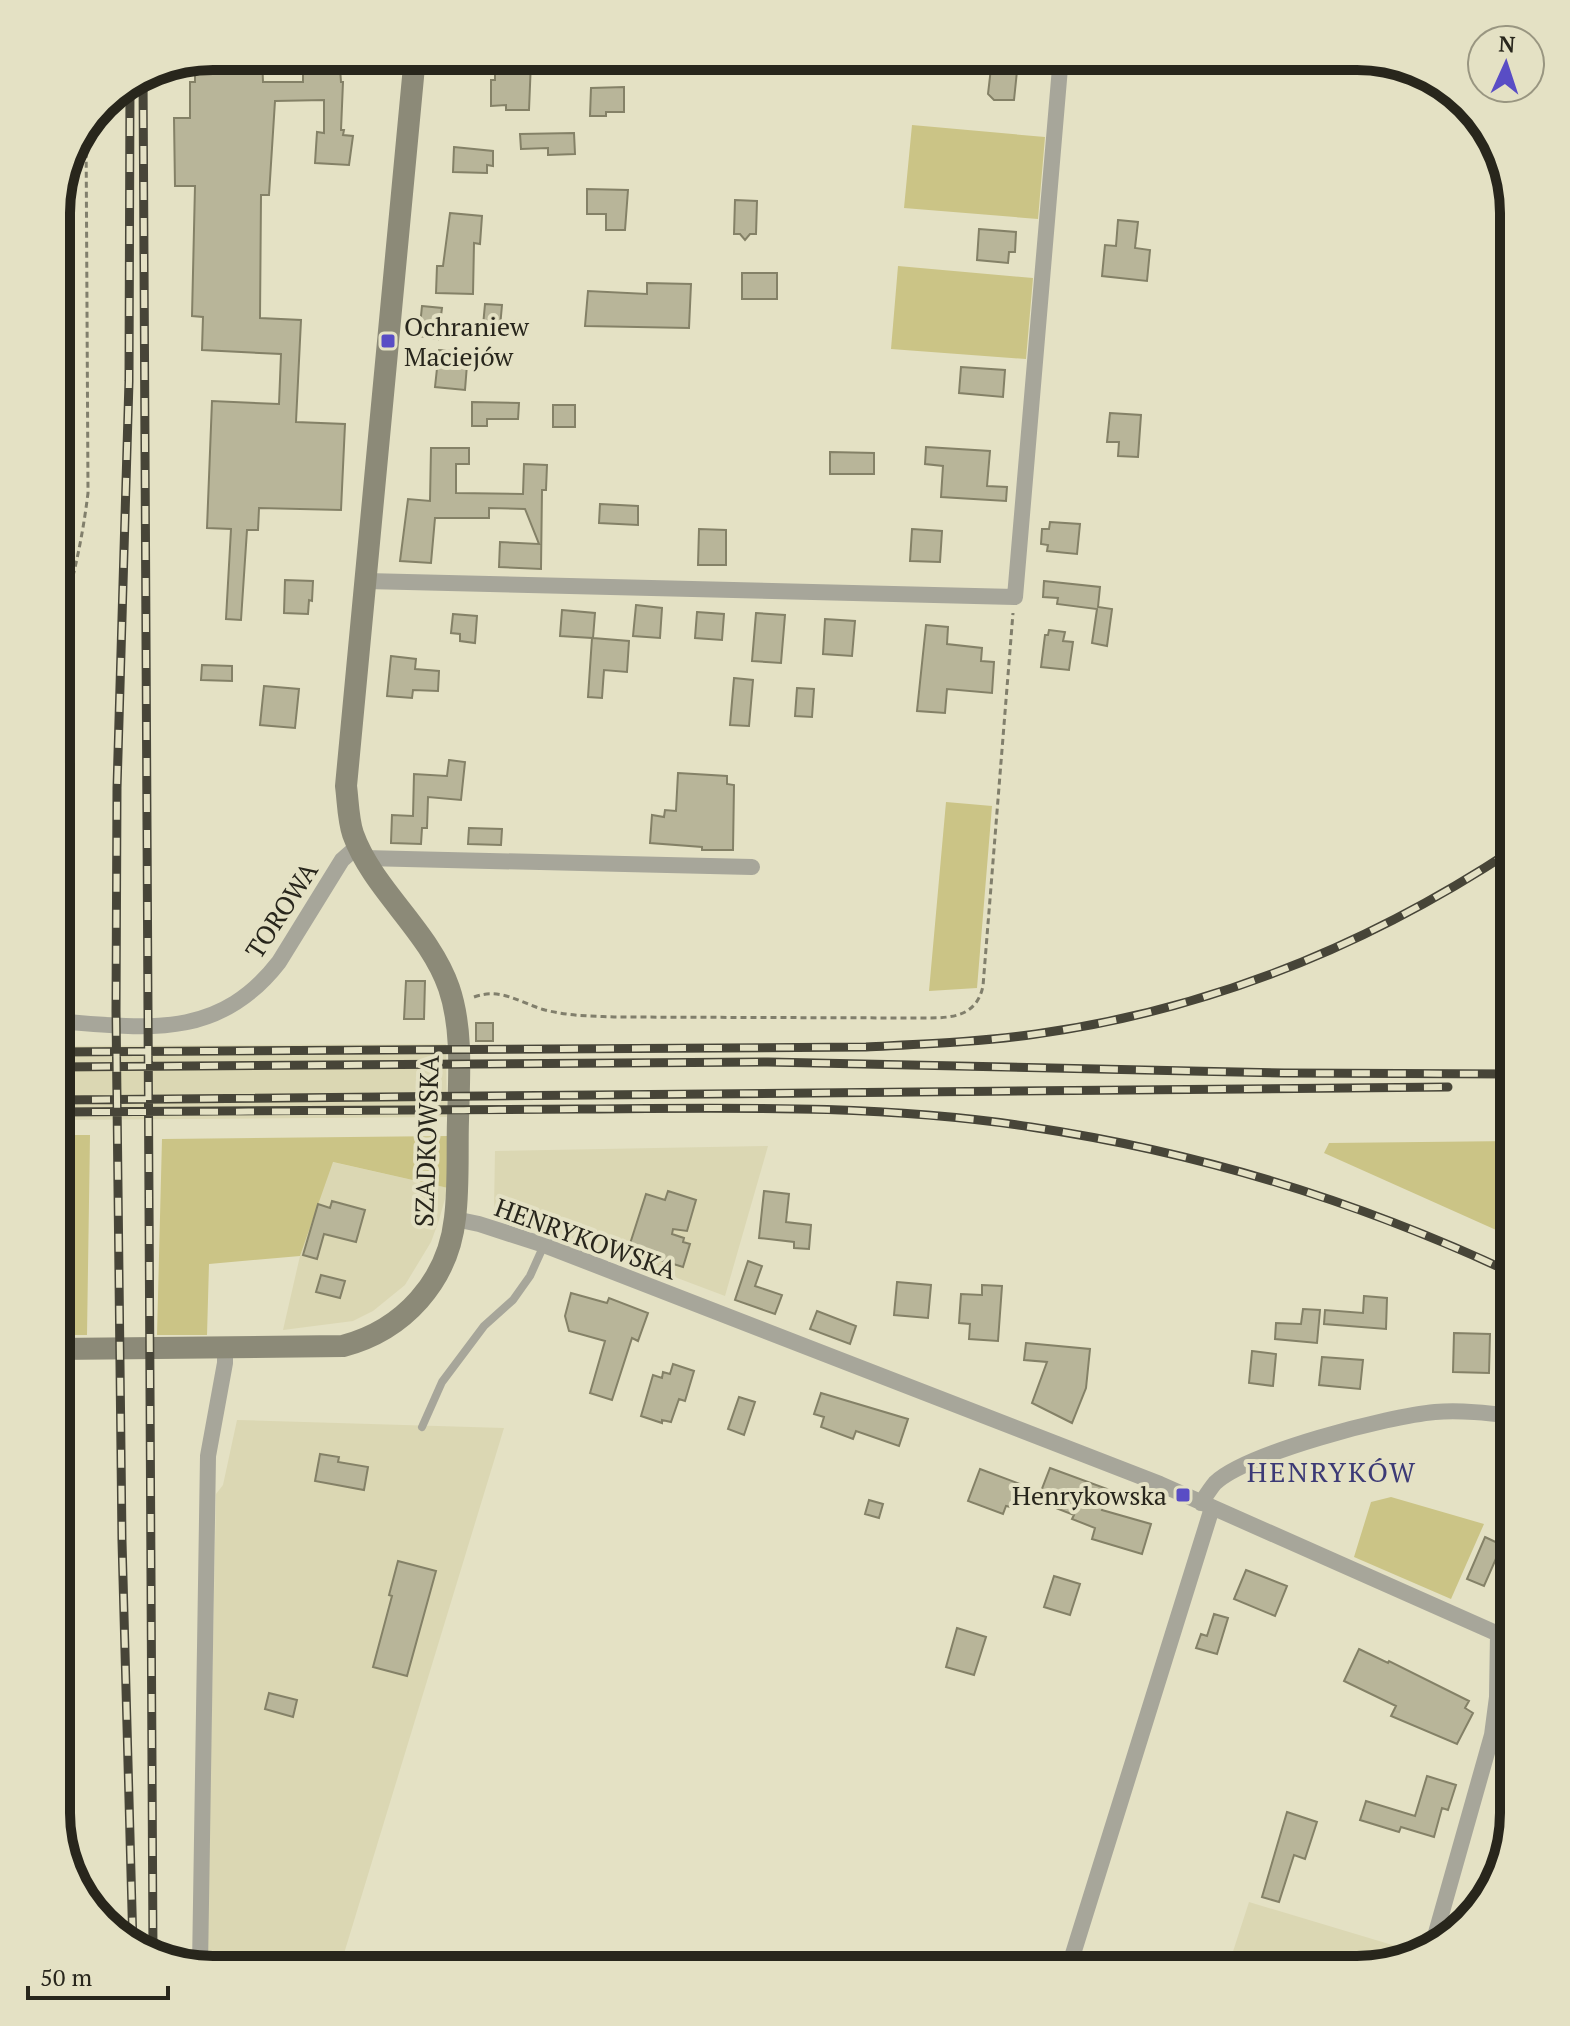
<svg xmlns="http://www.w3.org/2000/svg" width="1570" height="2026" viewBox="0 0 1570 2026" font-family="'PT Serif',serif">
<rect width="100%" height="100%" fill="#e4e1c4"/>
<path fill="#dbd7b3" d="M446,1044L447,1117L56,1120V1046Z
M768,1146L725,1296L494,1209L495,1151Z
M332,1162L448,1188L439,1220L431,1242L405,1285L373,1311L353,1321L283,1330L300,1256Z
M237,1420L504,1428L339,1970L207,1950L216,1494L223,1485Z
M1249,1902L1399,1947L1396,1958L1357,1970H1227Z"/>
<path fill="#cbc486" d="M912,125L1045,137L1038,219L904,208Z
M898,266L1033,278L1026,359L891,349Z
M946,802L992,806L977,988L929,991Z
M56,1135H90L87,1335H56Z
M447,1136L448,1188L333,1162L300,1256L209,1264L207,1335H157L162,1139Z
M1514,1141V1238L1324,1153L1329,1143Z
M1391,1497L1484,1524L1451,1599L1354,1557L1371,1502Z"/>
<path fill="#b8b599" stroke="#848167" stroke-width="2" d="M213,56H262L263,82H303V68H340L341,82H343L341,130H344L343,135L353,136L349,165L315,163L317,132L324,133V100L275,101L269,195H261L260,318L301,320L296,422L345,424L341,510L259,508L258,530H247L241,620L226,619L231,529L207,528L212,401L279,404L281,354L202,350L203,317L192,316L195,186H175L174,118H190V82H195V60Z
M495,61H531L529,110H506V105L491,106V80H495Z
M991,68L1017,71L1014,100H994L988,94Z
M624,87V112H606V116H590L591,88Z
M574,133L575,154L548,155V148L521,149L520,134Z
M454,147L493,151V166L487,165V173L453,172Z
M587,189L628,190L625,230H606V214H587Z
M735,200L757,201L756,234H750L745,240L740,234H734Z
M450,213L482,216L480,244L474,243L473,294L436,293L437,266H443Z
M1118,220L1138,222L1135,248L1150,250L1147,281L1102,276L1105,245L1116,246Z
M979,229L1016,232L1015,252H1009L1008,263L977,260Z
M742,273H777V299H742Z
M647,283L691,284L689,328L585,326L588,291L647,294Z
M485,304L502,305L499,338L482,337Z
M422,306L442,308L438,339L419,336Z
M439,350L468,352L465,390L435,387Z
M961,367L1005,370L1003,397L959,393Z
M472,402L519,403L518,419H487V426H472Z
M553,405H575V427H553Z
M1110,413L1141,415L1138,457L1118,456L1119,442H1107Z
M926,447L990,451L987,486L1007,487L1006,501L941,497L943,466L925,464Z
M431,448H469V464H456V493L523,494L524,464L547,465L546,490H542L541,569L499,567L500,542L539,544L525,509L489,508V518H435L431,563L400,561L408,499L430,501Z
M830,452L874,453V474H830Z
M600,504L638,506V525L599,523Z
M1050,522L1080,524L1077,554L1047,551L1048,545L1041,544L1042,529H1049Z
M699,529L726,530V565H698Z
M912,529L942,531L940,562L910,561Z
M285,580L313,581L312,601L309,600L308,614L284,613Z
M1044,581L1100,587L1098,607L1112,609L1107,646L1092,643L1097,609L1057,604L1058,598L1043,597Z
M636,605L662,608L660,638L633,636Z
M562,610L595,613L593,638L629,641L627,672L604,670L602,698L588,697L592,638L560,636Z
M697,612L724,614L722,640L695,638Z
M756,613L785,615L781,663L752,661Z
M453,614L477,616L475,643L460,641V634L451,633Z
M825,619L855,621L852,656L823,654Z
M926,625L948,627L947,644L982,648L981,661L994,662L992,693L947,689L945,713L917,711Z
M1049,630L1065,632L1063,641L1073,642L1069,670L1041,667L1045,635H1048Z
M391,656L416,659L415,669L439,671L438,691L413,690L412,698L387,696Z
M202,665L232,666V681L201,680Z
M734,678L753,680L749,726L730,725Z
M264,686L299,689L295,728L260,725Z
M797,688L814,689L812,717L795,716Z
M449,760L465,762L461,800L428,797L427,828H422L421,844L391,843L392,815L413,816L414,774L447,776Z
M678,773L727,776V784L734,785L733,850H702V847L650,843L652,815L664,817L665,810L676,811Z
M469,828L502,829L501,845L468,844Z
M406,981H425L424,1019H404Z
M476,1023H493V1041H476Z
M668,1191L696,1200L687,1231L673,1229L672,1234L684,1238L683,1242L690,1244L683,1267L628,1250L646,1194L665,1200Z
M764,1191L789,1194L786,1222L811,1225L809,1249L794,1248V1242L759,1238Z
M332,1201L365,1210L356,1242L324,1234L317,1259L303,1255L318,1204L330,1208Z
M748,1261L762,1266L755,1286L782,1295L775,1314L735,1300Z
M321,1275L345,1281L340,1298L316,1292Z
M897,1282L931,1285L928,1318L894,1315Z
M982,1285L1002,1286L998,1341L969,1339L970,1324L959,1323L961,1294L982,1295Z
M571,1293L607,1303L609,1298L648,1313L638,1341L632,1338L612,1400L590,1393L605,1341L569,1331L565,1316Z
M1364,1296L1387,1298L1386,1329L1324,1324L1325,1310L1363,1313Z
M1303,1309L1320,1310L1317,1343L1275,1339L1276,1323L1301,1324Z
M817,1311L856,1326L850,1344L810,1329Z
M1454,1333L1490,1334L1489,1373L1453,1372Z
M1026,1343L1090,1349L1086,1388L1072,1423L1032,1403L1047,1362L1024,1360Z
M1252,1351L1276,1354L1273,1386L1249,1383Z
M1322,1357L1363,1360L1360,1389L1319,1385Z
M673,1364L694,1371L685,1401L679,1399L671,1422L662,1420V1423L641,1416L653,1375L662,1378L663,1372L670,1374Z
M821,1393L908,1419L899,1446L856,1431L853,1439L821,1427L824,1417L814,1414Z
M739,1397L755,1402L744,1435L728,1429Z
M320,1454L339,1457L338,1462L368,1467L364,1490L315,1481Z
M1050,1468L1110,1490L1102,1510L1151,1524L1142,1554L1092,1539L1095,1528L1072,1519L1074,1515L1043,1503L1046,1496L1040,1494Z
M980,1469L1020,1484L1011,1507L1006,1506L1003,1514L968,1501Z
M869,1500L883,1504L879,1518L865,1514Z
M1485,1537L1502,1545L1484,1586L1467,1579Z
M398,1561L436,1571L407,1676L373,1667L392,1596L389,1595Z
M1246,1570L1287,1586L1275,1616L1234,1599Z
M1054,1576L1080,1584L1070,1615L1044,1607Z
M1214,1614L1228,1618L1217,1654L1196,1648L1201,1634L1207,1636Z
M957,1628L986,1637L974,1675L946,1667Z
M1359,1649L1388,1663L1389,1661L1469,1701L1465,1708L1473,1713L1457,1744L1391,1716L1396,1706L1344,1681Z
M269,1693L297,1700L293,1717L265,1709Z
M1427,1776L1456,1785L1448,1810L1442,1808L1434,1837L1401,1827L1399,1832L1360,1820L1366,1801L1415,1816Z
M1287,1812L1317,1822L1305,1859L1294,1855L1279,1902L1262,1897Z"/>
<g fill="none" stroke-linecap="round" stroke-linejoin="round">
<path stroke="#817f6c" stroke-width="3" stroke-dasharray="6 4" stroke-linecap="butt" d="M56,634C72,587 82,542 88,493L86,125
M474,997C501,987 520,1003 545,1010C568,1016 591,1016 614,1017L908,1018C939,1017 975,1024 983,986L1013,613"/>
<path stroke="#a7a69a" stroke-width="8" d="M422,1427L442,1382L484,1326L513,1300L530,1276L544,1245"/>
<path stroke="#a7a69a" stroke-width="16" d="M366,581L1015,597L1061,56
M364,858L752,867
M56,1021C145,1028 218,1041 279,962L342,860L359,845
M455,1219L479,1224L544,1245L1160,1484L1514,1641
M1201,1503C1205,1497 1210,1489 1215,1483C1246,1453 1389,1416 1435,1412C1461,1410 1488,1413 1514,1416
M1432,1947L1492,1735L1497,1697L1498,1634
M200,1967L208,1456L225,1363V1349
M1068,1970L1212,1508"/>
<path stroke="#8c8a78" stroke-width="22" d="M56,1349L343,1346C404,1330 448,1281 455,1218C459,1186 457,1152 458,1120C459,1078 463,1029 449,988C429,930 373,890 353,834C348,819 348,801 346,786L415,56"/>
<g stroke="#474538" stroke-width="9">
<path id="rail" d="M143,74L153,1954
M130,82L129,381L117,788L116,1011L122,1541L133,1947
M56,1052L866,1047C923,1044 980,1042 1036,1034C1209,1010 1369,945 1514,849
M56,1067L768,1062L1284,1073L1514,1074
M56,1100L1448,1087
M56,1112C230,1112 404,1111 578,1109C729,1108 881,1104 1031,1127C1198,1152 1361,1202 1514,1274
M56,1700L60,1827"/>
</g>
<use href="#rail" stroke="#e4e1c4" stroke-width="6" stroke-dasharray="18" stroke-linecap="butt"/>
</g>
<g fill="#594dc5" stroke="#e4e1c4" stroke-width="3">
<rect x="380" y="333" width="16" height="16" rx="4"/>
<rect x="1175" y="1487" width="16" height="16" rx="4"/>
</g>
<g text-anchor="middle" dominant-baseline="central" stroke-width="8" stroke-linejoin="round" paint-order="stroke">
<g font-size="26" fill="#28261c" stroke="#e4e1c4" text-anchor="start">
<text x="404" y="326">Ochraniew<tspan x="404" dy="30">Maciejów</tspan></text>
<text x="1167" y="1495" text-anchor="end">Henrykowska</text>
</g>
<g font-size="26" fill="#28261c" stroke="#e4e1c4">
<text transform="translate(281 910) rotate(-57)">TOROWA</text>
<text transform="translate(426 1141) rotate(-88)">SZADKOWSKA</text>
<text transform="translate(586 1238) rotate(20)">HENRYKOWSKA</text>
</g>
<g font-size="28" letter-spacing="2" fill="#3c3a76" stroke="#e4e1c4">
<text x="1332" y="1471">HENRYKÓW</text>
</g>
</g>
<path d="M0 0H1570V2026H0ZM213 70H1357A143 143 0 0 1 1500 213V1813A143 143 0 0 1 1357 1956H213A143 143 0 0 1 70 1813V213A143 143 0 0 1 213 70Z" fill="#e4e1c4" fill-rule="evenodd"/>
<path fill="none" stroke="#28261c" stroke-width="10" d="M213 70H1357A143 143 0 0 1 1500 213V1813A143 143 0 0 1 1357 1956H213A143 143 0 0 1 70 1813V213A143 143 0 0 1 213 70Z"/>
<g transform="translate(1506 64) rotate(3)"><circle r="38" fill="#e4e1c4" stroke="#999681" stroke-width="2"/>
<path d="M0-6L14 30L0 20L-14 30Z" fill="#594dc5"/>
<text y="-12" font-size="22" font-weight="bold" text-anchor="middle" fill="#28261c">N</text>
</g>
<path d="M28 1986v12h140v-12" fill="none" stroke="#28261c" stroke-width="4"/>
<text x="40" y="1986" font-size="24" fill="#28261c" stroke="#e4e1c4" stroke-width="6" paint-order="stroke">50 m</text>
</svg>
